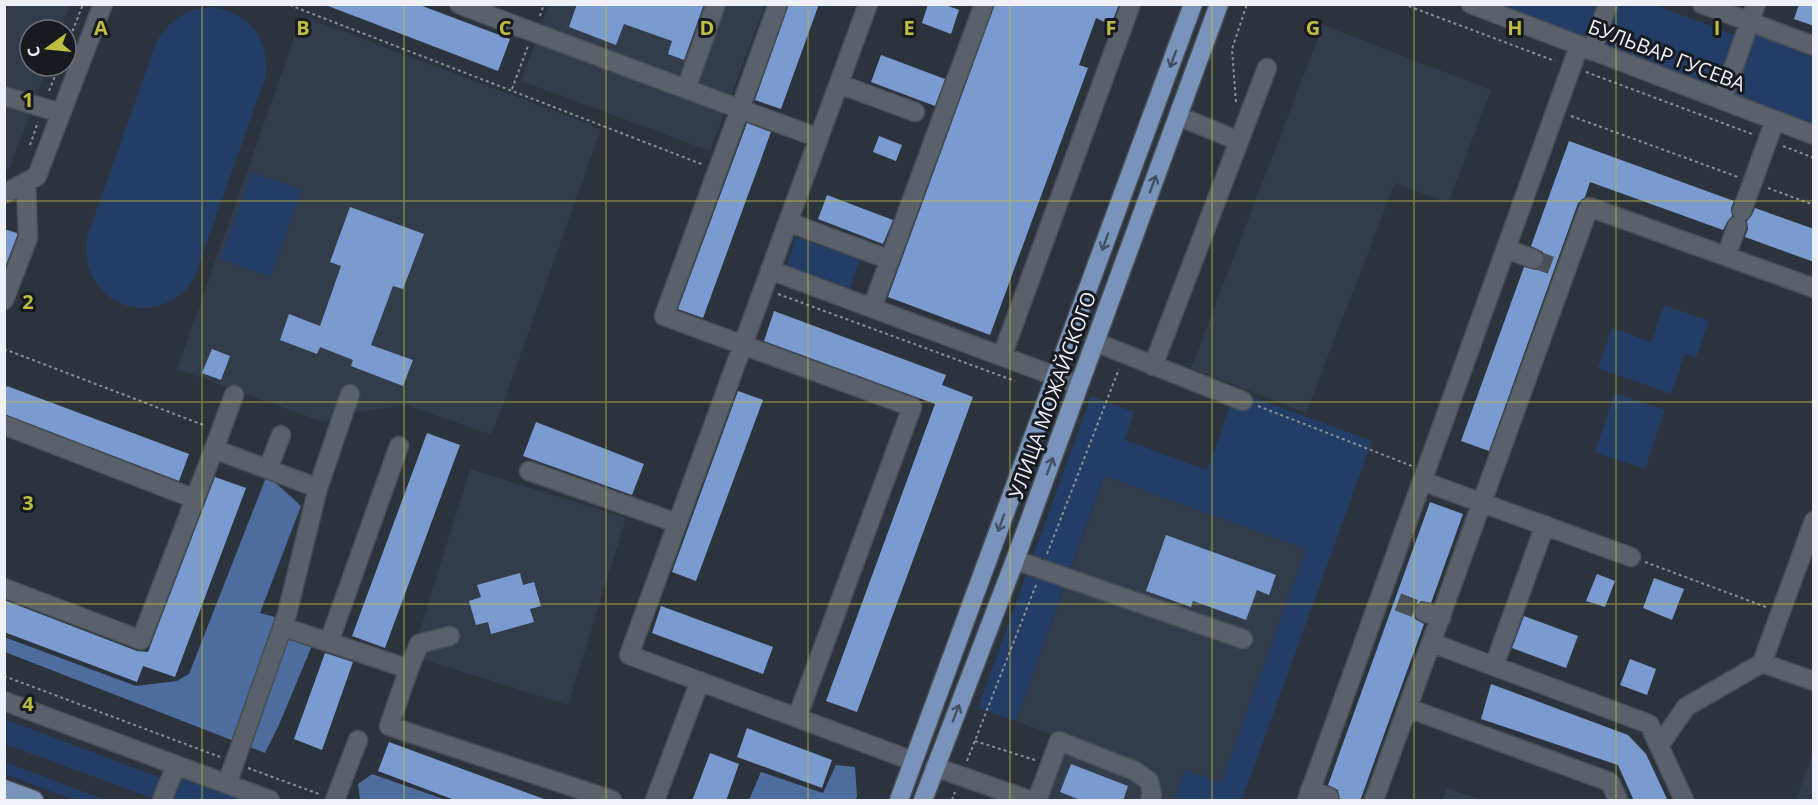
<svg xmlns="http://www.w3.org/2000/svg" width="1818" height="805" viewBox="0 0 1818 805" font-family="'Open Sans',sans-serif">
<rect width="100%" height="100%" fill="#2d333c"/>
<path fill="#333c4b" d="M5,5H70L60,30H30V66H47L10,168L5,171Z
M549,5H765L710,151L521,81Z
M302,16L601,129L492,435L407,405L343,414L335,413L326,423L177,369Z
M1323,25L1491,90L1448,203L1395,183L1306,413L1191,368Z
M470,469L626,518L568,705L412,656Z
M1105,475L1306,549L1221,783L1185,770L1174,800H1031L1055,736L1016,721Z
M1813,750V800H1796Z
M1447,788L1483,800H1442Z"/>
<path fill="#233d66" d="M1493,5H1600L1587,40Z
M1617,5H1655L1735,35L1715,87L1602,43Z
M209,7C249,11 269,37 266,76L193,281C153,334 78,303 87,237L156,43C168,21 184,10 209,7Z
M1752,31L1813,53V124L1731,93Z
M252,172L302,190L270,277L220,259Z
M796,237L860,260L848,293L785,271Z
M1664,305L1709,321L1696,358L1685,354L1671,394L1598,368L1612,328L1651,342Z
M1236,391L1372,441L1242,800H1174L1185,770L1221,783L1306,549L1104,476L1016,721L978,708L1091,396L1134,412L1125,440L1207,470Z
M1615,393L1665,410L1645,469L1595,452Z
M4,719L161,778L154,799L5,744Z
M4,762H5L106,800H74L5,774Z
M178,775L238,797L239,800H167Z"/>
<path fill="#4d6d9e" d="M267,475L301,506L260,613L319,629L278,727L265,753L5,652L4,637L136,686L177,681L189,674Z
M836,765L855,767L857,796L856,800H749L761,772L823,793Z
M372,774L446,800L360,799L358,784Z"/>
<path fill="#7a9bd0" d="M323,4H417L510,39L498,71Z
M577,4H704L684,60L668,54L672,41L624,24L616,45L569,27Z
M789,4H819L781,109L755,100Z
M928,4H943L959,10L951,34L922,23Z
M995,4H1119L1111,25L1096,18L1079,65L1088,68L990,335L888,297Z
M1799,4H1814V26L1794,19Z
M881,55L945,79L935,106L871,82Z
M747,123L771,132L703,318L678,309Z
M879,136L902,145L896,161L873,152Z
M1569,141L1734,201L1731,208L1732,216L1727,222L1723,230L1590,182L1585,197L1578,203L1489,451L1461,441L1524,267L1537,270L1544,263L1543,252L1531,246Z
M827,195L893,220L883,244L818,219Z
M350,207L424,234L403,289L393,286L371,345L413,360L403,386L351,366L353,360L320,347L317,354L280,340L289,314L320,326L341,266L330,262Z
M1755,208L1814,229V262L1745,237L1748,229L1747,221L1752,215Z
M4,229L17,233V236L5,267Z
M774,311L946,375L942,385L973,397L857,712L826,701L935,404L764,341Z
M212,349L230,356L221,380L202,373Z
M7,386L189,454L179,481L4,414V392Z
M738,391L763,400L696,581L672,572Z
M536,422L644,464L632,495L523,456Z
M427,433L460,445L385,648L352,636Z
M215,477L246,488L175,677L143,666L137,682L4,632V600L137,651L148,652Z
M1430,502L1463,514L1431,603L1421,601L1414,608L1415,619L1424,624L1360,801H1340L1338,790L1328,785Z
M1166,535L1276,575L1269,595L1257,590L1246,620L1193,601L1191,607L1146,591Z
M520,573L523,585L534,582L541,606L530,609L534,622L491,634L488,622L476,625L469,601L481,597L477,585Z
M1597,574L1615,581L1605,607L1586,601Z
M1654,578L1684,589L1672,620L1643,608Z
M661,606L773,647L763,674L652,633Z
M1524,616L1578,636L1566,668L1512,648Z
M325,653L353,662L322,750L294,739Z
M1630,659L1656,669L1647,695L1620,685Z
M1491,684L1628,735L1646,754L1668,801H1634L1618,765L1481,719Z
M747,728L832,760L822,788L737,757Z
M389,742L544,799V801H457L378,771Z
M710,753L739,764L726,801H692Z
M1071,764L1128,786L1123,801H1083L1060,792Z"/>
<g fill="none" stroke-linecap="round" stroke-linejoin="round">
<path stroke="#4a5058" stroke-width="18" stroke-dasharray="18 9" stroke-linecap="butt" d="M1534,259L1553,266
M1398,602L1424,612"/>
<g stroke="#494e56" stroke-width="21">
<path id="minor" d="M459,4L482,13L485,4
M716,4L686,89L740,109L664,316L912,407L797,718
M778,4L740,109L819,138
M868,4L629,655L913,761
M1471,4L1814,135
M1702,4L1814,46
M482,13L686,89
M1592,51L1608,4
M839,84L915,112
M4,96L61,113
M1722,100L1756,4
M1178,116L1239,141
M4,194L37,176L103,4
M1742,211L1775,120
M788,222L890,260
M1506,249L1534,259
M1726,256L1737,226
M770,270L1079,385
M4,300L28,238L26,182
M872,308L984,4
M1095,342L1243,401
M1002,356L1131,4
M1153,366L1267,68
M4,425L195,499L141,640L4,588
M214,449L234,395
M268,469L281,435
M529,471L677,523
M1422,481L1631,557
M195,499L214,449L318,488
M1814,521L1762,663L1814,681
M1015,560L1243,639
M1424,612L1441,618
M283,627L409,669L389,726L612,800
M329,642L399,446
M1432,643L1649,724L1684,800
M1494,666L1545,525
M409,669L419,644L450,636
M4,701L270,800
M1408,708L1610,782L1618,800
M1659,746L1686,707L1762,663
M935,767L1029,800
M227,784L287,614L318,488L350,394
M1310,790L1329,797
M162,800L176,765
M335,800L358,740
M655,800L700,681
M1037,800L1059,741L1135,771L1149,781L1152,795L1150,800
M1307,800L1579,46
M1374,800L1589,207L1814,288"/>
</g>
<g stroke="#494e56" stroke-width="21">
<path id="major" d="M4,789L34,800
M899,800L1193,4
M923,800L1015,560L1219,4"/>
</g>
<path stroke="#8a8f97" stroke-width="2" stroke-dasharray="3 3" stroke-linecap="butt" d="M293,4L292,6L704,165
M1403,4L1555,61
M540,16L544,4
M66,48L83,4
M1586,72L1752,134
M512,89L528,46
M49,91L59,66
M1236,102L1232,49L1247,4
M1571,116L1738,177
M30,145L38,122
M1783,146L1814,158
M1768,188L1814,205
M778,294L1015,381
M4,349L206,426
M1258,406L1412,466
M1047,554L1119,369
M1645,562L1766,607
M4,676L220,757
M975,741L1035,760
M967,761L1036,585
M248,768L319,794
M952,800L955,792"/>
<use href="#minor" stroke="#5a616b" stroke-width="18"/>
<use href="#major" stroke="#7993bb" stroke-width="18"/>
</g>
<defs><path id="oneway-shaft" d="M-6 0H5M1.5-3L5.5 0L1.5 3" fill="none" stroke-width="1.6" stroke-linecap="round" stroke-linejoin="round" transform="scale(1.5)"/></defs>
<g stroke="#435065">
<use href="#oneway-shaft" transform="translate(1173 59) rotate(110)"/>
<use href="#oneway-shaft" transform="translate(1153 184) rotate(-70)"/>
<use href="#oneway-shaft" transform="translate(1105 242) rotate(110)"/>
<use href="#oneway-shaft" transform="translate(1050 466) rotate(-70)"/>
<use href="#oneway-shaft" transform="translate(1001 523) rotate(110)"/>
<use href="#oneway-shaft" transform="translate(956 713) rotate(-69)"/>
</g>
<path fill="none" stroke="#bfbe41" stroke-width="1.5" stroke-opacity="0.55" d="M202,4V800M404,4V800M606,4V800M808,4V800M1010,4V800M1212,4V800M1414,4V800M1616,4V800M4,201H1814M4,402H1814M4,604H1814"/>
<g text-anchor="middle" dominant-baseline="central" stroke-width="6" stroke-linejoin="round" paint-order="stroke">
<g font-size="20" fill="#eef2f8" stroke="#171a1e">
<text transform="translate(1667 55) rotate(21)">БУЛЬВАР ГУСЕВА</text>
<text transform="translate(1052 395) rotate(-70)">УЛИЦА МОЖАЙСКОГО</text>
</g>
</g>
<g font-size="20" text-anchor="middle" font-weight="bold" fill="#bfbe41" stroke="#171a1e" stroke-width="6" stroke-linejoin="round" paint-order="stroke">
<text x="101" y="35">A</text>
<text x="303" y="35">B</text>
<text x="505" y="35">C</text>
<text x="707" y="35">D</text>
<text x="909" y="35">E</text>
<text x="1111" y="35">F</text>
<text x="1313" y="35">G</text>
<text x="1515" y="35">H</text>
<text x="1717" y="35">I</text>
<text x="28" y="107">1</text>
<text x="28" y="309">2</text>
<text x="28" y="510">3</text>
<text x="28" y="711">4</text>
</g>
<rect width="1818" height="805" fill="none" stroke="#eef2f8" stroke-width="12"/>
<g transform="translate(48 48) rotate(255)"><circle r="28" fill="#171a1e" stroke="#6d7075" stroke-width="1.5"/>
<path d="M0-4.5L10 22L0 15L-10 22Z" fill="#bfbe41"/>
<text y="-9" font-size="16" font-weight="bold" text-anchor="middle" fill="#eef2f8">С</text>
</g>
</svg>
